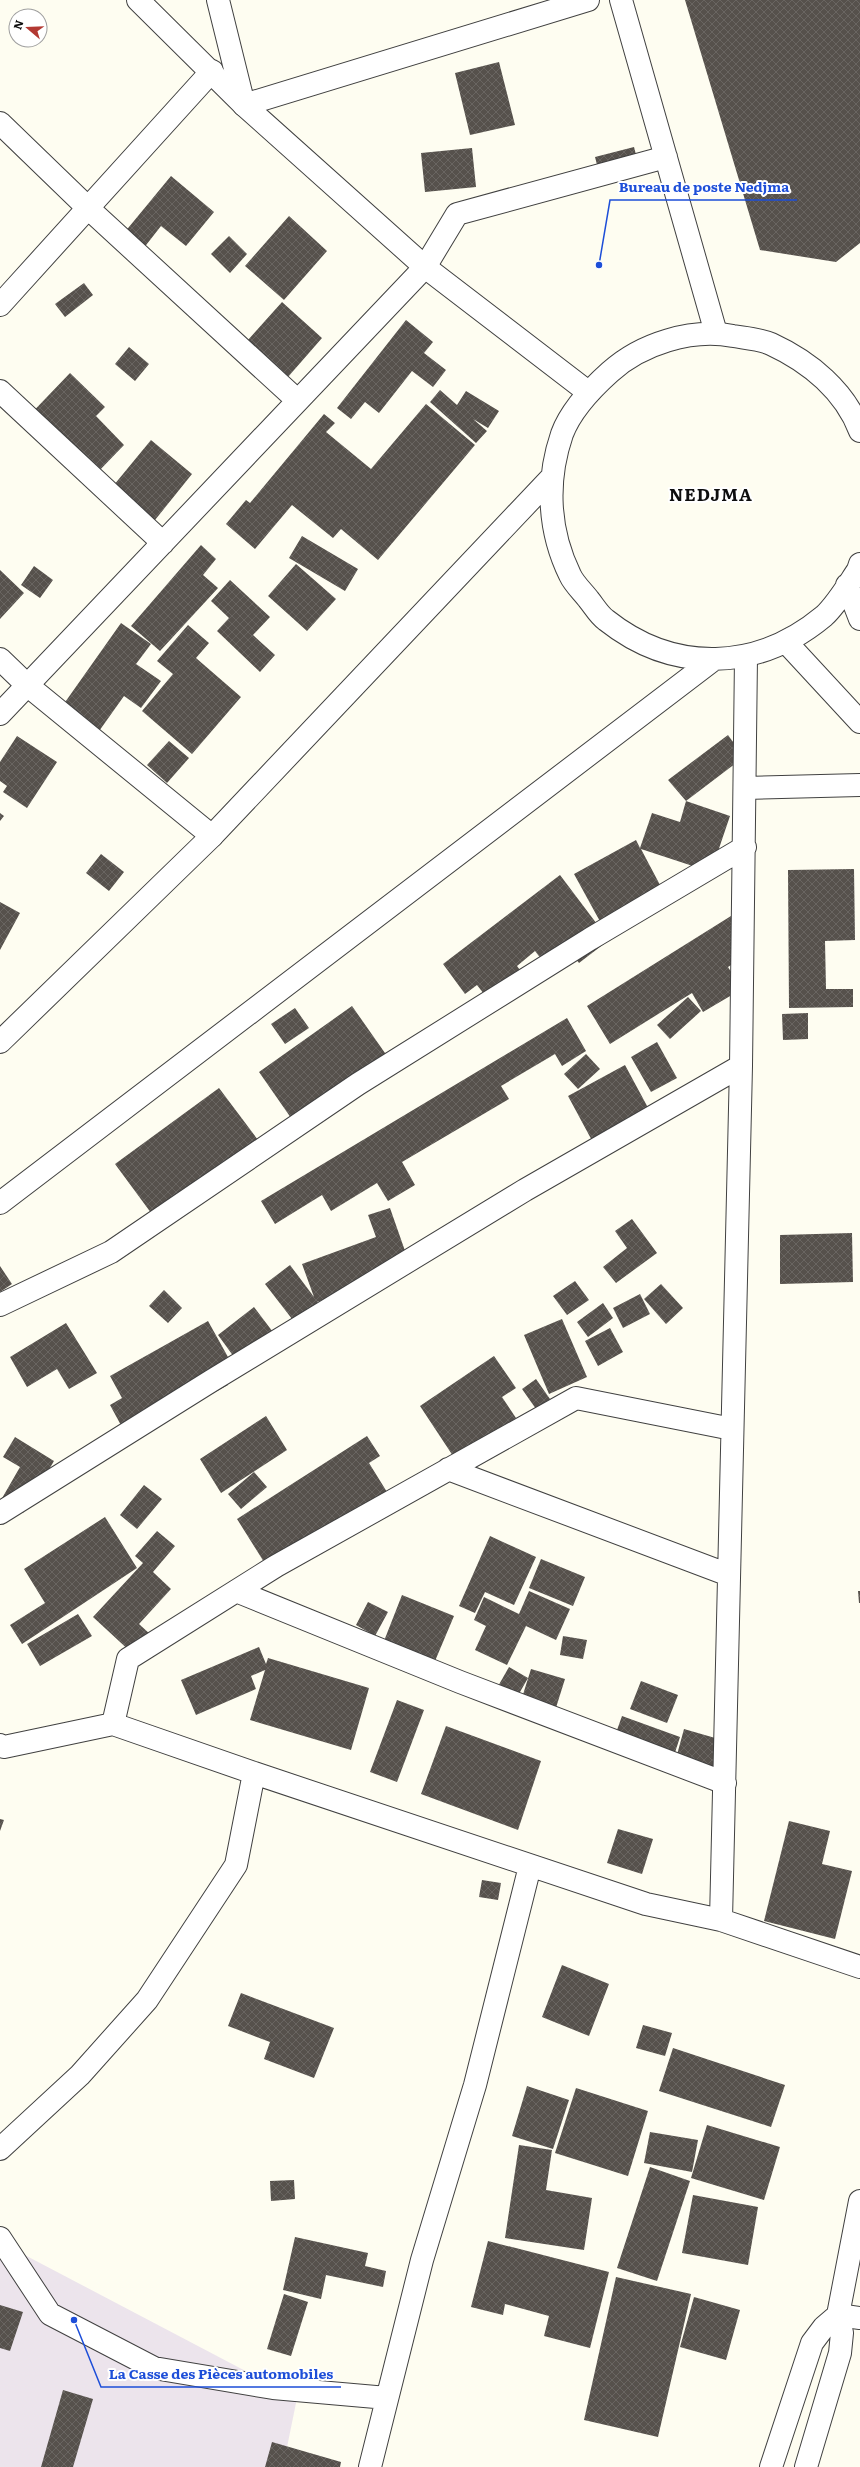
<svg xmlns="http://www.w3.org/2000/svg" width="860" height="2467" viewBox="0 0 860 2467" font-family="Literata,serif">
<defs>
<pattern id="building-cross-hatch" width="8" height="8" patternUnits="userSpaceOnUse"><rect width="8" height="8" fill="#56514c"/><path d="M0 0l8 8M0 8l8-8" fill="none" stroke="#696561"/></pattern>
</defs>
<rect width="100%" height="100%" fill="#fefdf1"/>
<path fill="#ece4ec" d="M0,2242L297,2398L283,2467H0Z"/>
<path fill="url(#building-cross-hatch)" d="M685,0H860V243L836,262L760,250Z
M499,62L515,125L470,135L455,73Z
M634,147L640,170L601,180L595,157Z
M472,148L476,187L425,192L421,153Z
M171,176L214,212L186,246L161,226L143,249L124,233Z
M289,216L327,251L284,300L245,266Z
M229,236L247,254L230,273L211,254Z
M84,283L93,295L65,317L55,304Z
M282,302L322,338L281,385L240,349Z
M406,320L433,342L424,353L446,370L433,387L412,371L379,413L365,402L351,419L337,408Z
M129,347L149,364L135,381L115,364Z
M70,373L105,407L96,416L124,445L96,474L23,422Z
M440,390L457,405L466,391L499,411L488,428L473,419L487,431L476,443L430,402Z
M426,404L475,445L378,560L341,529L333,538L292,505L255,549L226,524L246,500L250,503L324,414L335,423L326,432L371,469Z
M151,440L192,474L151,525L109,491Z
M302,536L358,569L345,591L289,558Z
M201,545L216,559L203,575L218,588L160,651L131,626Z
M296,564L336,599L307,631L268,596Z
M34,566L53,580L40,598L21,585Z
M0,570L24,593L0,619Z
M230,580L270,617L253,635L275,655L260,672L217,631L229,618L211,601Z
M121,623L151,644L136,664L161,681L141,708L124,696L92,741L56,715Z
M188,625L209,643L196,658L241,697L192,754L142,711L173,674L157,661Z
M728,735L744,757L686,801L730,816L711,872L641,849L669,902L608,936L574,874L636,840L640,848L652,813L680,822L686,801L668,780Z
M17,736L57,762L27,808L3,792L7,786L0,781V762Z
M169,741L189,758L167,783L147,765Z
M0,813L4,816L0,821Z
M101,854L124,872L109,891L86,873Z
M854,869L855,940L825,941L826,989H853V1007L789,1008L788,870Z
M560,875L609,940L579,963L571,953L549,969L535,951L517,966L528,981L494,1007L477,985L465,994L443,964Z
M0,902L20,913L0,950Z
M731,916L753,951L728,967L742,989L703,1012L692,993L610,1044L587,1006Z
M688,997L701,1011L670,1039L657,1025Z
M352,1006L392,1063L298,1128L259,1072Z
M295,1008L309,1028L285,1044L271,1024Z
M808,1013V1039L783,1040L782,1014Z
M567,1018L586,1051L562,1066L555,1054L501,1086L509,1099L402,1162L415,1185L388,1201L377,1183L331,1211L322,1195L275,1224L261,1201Z
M657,1042L677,1078L651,1092L631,1057Z
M586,1054L600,1069L578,1089L564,1074Z
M625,1065L653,1117L596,1148L568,1096Z
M219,1088L261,1144L157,1221L115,1164Z
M390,1208L411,1268L317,1302L323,1310L299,1328L265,1284L290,1265L314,1297L302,1264L376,1237L368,1215Z
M632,1219L657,1253L616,1283L603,1267L627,1248L615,1231Z
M852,1233L853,1282L780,1284V1235Z
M0,1266L12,1284L0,1292Z
M575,1281L589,1300L567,1315L553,1296Z
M661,1284L683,1308L666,1324L644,1299Z
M164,1290L182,1308L168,1323L149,1306Z
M640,1294L650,1314L623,1328L613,1308Z
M603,1303L613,1318L588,1337L577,1322Z
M254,1307L279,1340L242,1368L218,1335Z
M562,1319L587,1377L549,1394L524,1335Z
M208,1321L233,1366L221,1372L228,1385L129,1440L110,1405L122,1398L110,1376Z
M66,1323L97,1373L69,1389L57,1369L27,1387L10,1357Z
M610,1328L623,1352L598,1366L585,1341Z
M494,1356L516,1388L502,1397L516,1418L455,1459L420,1406Z
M536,1379L550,1399L536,1409L522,1389Z
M266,1416L287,1450L221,1493L200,1459Z
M367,1436L380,1456L369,1463L387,1492L269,1570L237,1519Z
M15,1437L54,1461L23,1513L1,1500L20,1467L3,1457Z
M254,1472L267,1487L241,1509L228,1494Z
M144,1485L162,1499L137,1529L120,1515Z
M105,1517L137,1568L22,1644L10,1625L45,1603L24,1569Z
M157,1531L175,1546L153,1572L171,1589L139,1624L151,1635L133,1654L93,1617L143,1563L135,1556Z
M490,1536L536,1557L514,1605L485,1592L475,1613L459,1606Z
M541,1559L585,1577L573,1606L529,1588Z
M529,1591L570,1609L556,1640L526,1626L507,1665L475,1650L486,1626L474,1620L484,1597L519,1614Z
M858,1591H860V1603H859Z
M402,1595L454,1616L435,1661L384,1641Z
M368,1602L388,1612L375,1636L356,1625Z
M78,1614L92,1636L40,1666L27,1644Z
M563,1636L587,1640L583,1659L560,1655Z
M259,1647L266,1664L268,1658L369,1688L351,1750L250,1720L265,1670L251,1676L256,1689L196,1715L181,1680Z
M509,1667L528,1678L516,1699L497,1688Z
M531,1669L565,1679L554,1714L520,1704Z
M641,1681L678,1695L667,1723L630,1709Z
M397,1700L424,1710L397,1782L370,1772Z
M622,1716L680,1737L671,1765L612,1744Z
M446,1726L541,1761L518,1830L421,1794Z
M684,1729L729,1742L717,1785L672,1773Z
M0,1819L4,1820L0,1831Z
M789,1821L830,1831L822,1864L852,1871L835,1939L764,1921Z
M618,1829L653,1839L642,1874L607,1863Z
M482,1880L501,1883L498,1900L479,1897Z
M562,1965L609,1984L589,2036L542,2017Z
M241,1993L334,2028L314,2078L264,2059L270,2042L228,2026Z
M643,2025L672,2033L665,2056L636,2048Z
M673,2048L785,2085L771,2127L659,2091Z
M527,2086L569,2100L553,2149L512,2136Z
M576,2088L648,2111L628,2176L555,2153Z
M707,2125L780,2147L764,2200L691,2178Z
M650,2132L698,2140L692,2172L644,2163Z
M519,2145L552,2150L546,2190L592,2198L584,2250L505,2238Z
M650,2167L690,2181L657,2281L617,2268Z
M294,2180L295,2199L271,2201L270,2181Z
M693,2195L758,2207L748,2265L682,2253Z
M295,2237L368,2253L365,2266L386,2271L383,2287L326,2275L321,2299L283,2290Z
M488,2241L609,2272L590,2348L544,2336L549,2316L505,2304L503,2315L471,2307Z
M616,2277L691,2294L658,2437L584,2420Z
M284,2294L308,2302L291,2356L267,2349Z
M694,2297L740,2310L726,2360L680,2347Z
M0,2305L23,2312L10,2351L0,2348Z
M63,2390L93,2399L73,2467H41Z
M272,2442L341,2462L340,2467H265Z"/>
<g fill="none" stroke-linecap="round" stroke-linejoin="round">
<g stroke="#414141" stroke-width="24">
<path id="minor" d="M218,0L244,105L588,0
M621,0L716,333
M0,123L89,209L297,400
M0,305L212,71
M0,391L163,543
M0,659L27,685L212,836
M0,714L425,267L457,214L666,157
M745,788L860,785
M0,1305L111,1252L358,1084L590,939L745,847
M448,1469L729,1575
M0,1513L211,1381L525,1190L741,1066
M236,1591L460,1682L725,1783
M113,1724L128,1659L276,1566L576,1398L732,1429
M0,1745L4,1747L113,1724L254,1773
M721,1920L741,1066L746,657
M0,2149L80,2075L147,2000L236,1865L254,1773L646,1904L721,1920L860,1967
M0,2238L50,2314L154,2368L273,2388L387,2398
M838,2315L860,2318
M370,2467L422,2260L475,2085L530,1866"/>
</g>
<g stroke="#414141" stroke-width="24">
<path id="tertiary" d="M138,0L244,105L425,267L588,392
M860,431C845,391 810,362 771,344C760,339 745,338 733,336C691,328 641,344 610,372C591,389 571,410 562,434C546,481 548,530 570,575C574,584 583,592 589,600C594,606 599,615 606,620C674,674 758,671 824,616C837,604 848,585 858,570L860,564
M847,585L860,619
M786,642L860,722
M0,1042L212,836L551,478
M0,1203L713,660
M771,2467L812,2343L824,2327L838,2315
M806,2467L840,2353L842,2333L838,2315L860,2201"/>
</g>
<use href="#minor" stroke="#fff" stroke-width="22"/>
<use href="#tertiary" stroke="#fff" stroke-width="22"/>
</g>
<g text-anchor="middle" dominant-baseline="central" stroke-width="4" stroke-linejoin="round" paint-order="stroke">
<g font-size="17" font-weight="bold" letter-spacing="1" fill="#0e0e0e" stroke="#fff">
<text x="711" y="493">NEDJMA</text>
</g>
</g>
<path fill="none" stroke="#1d4ed8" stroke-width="1.5" d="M599 265L610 200H797M74 2320L101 2387H341"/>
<g fill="#1d4ed8" stroke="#fff" stroke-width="1.5">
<circle cx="599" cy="265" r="4"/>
<circle cx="74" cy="2320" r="4"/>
</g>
<g font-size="14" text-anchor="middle" font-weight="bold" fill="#1d4ed8" stroke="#fff" stroke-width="4" stroke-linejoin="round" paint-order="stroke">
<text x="704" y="192">Bureau de poste Nedjma</text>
<text x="221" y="2379">La Casse des Pièces automobiles</text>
</g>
<g transform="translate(28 28) rotate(289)"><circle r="19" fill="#ffffff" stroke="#9f9f9f"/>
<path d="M0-3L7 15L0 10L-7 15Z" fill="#b33932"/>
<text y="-6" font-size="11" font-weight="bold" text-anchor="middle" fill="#0e0e0e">N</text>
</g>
</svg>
